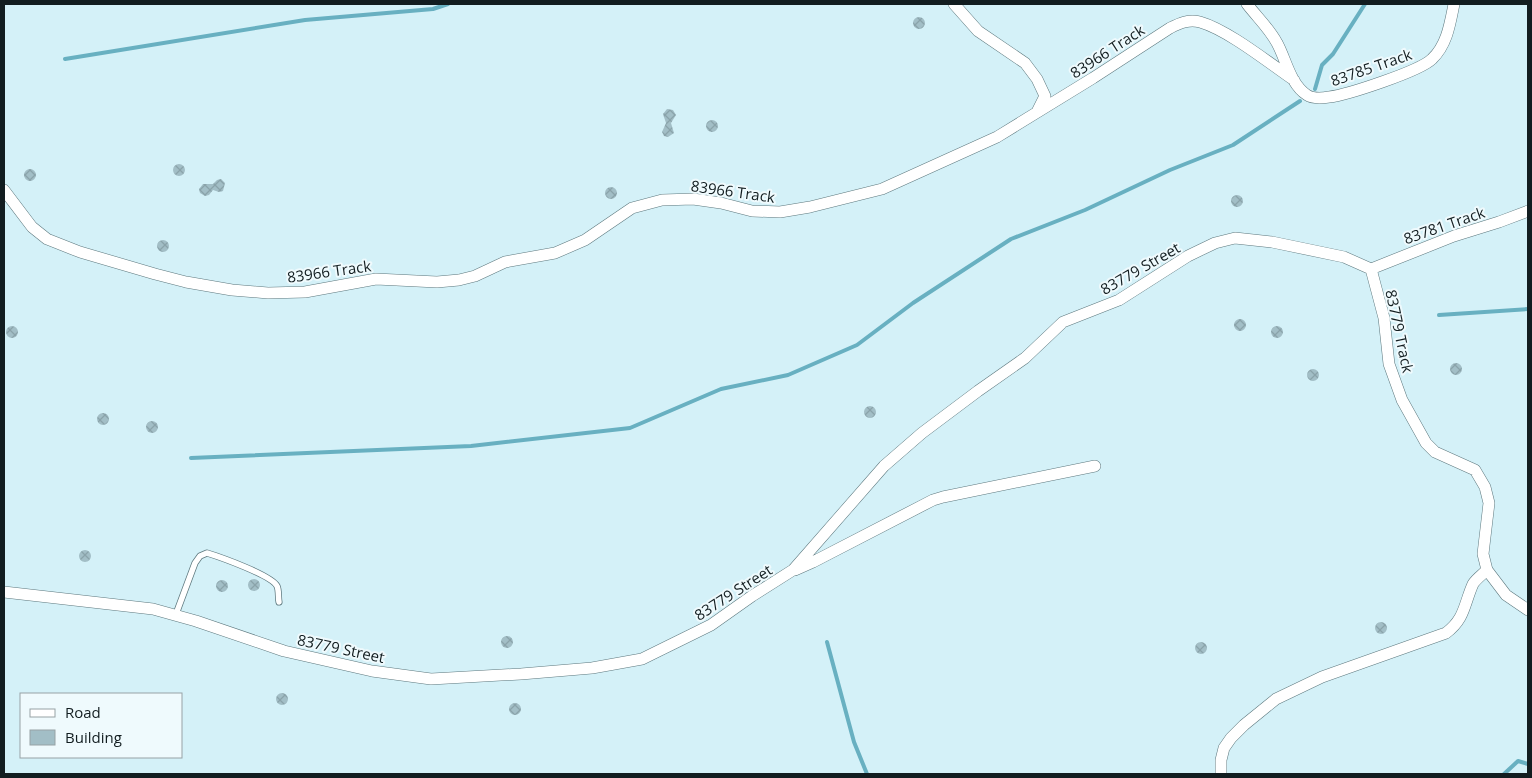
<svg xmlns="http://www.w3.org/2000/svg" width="1532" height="778" viewBox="0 0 1532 778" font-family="'Open Sans',sans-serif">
<defs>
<pattern id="building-cross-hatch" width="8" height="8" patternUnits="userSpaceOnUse" patternTransform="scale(1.25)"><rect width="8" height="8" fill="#a2bec6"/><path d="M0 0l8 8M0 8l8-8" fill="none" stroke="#8aa3aa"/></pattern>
</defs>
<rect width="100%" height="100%" fill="#d4f1f8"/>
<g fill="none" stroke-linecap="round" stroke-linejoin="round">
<path stroke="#68b0c1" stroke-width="4" d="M65,59L305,20L433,9L448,4
M1315,89L1322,65L1333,54L1365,4
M1439,315L1528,309
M191,458L471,446L630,428L721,389L788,375L857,345L913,303L1011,239L1085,210L1170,170L1233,145L1300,101
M827,642L854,742L867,774
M1504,774L1518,761L1528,764"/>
</g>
<path fill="url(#building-cross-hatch)" d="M913 23a6 6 0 1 1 12 0a6 6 0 1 1-12 0Z
M667,109L673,110L676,115L671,123L674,133L668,137L664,136L662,132L666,123L663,114Z
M706 126a6 6 0 1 1 12 0a6 6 0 1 1-12 0Z
M173 170a6 6 0 1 1 12 0a6 6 0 1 1-12 0Z
M24 175a6 6 0 1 1 12 0a6 6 0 1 1-12 0Z
M221,179L225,183L223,191L219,192L213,190L209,195L205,196L200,193L199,189L203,184H213L217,180Z
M605 193a6 6 0 1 1 12 0a6 6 0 1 1-12 0Z
M1231 201a6 6 0 1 1 12 0a6 6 0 1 1-12 0Z
M157 246a6 6 0 1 1 12 0a6 6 0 1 1-12 0Z
M1234 325a6 6 0 1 1 12 0a6 6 0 1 1-12 0Z
M1271 332a6 6 0 1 1 12 0a6 6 0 1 1-12 0Z
M6 332a6 6 0 1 1 12 0a6 6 0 1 1-12 0Z
M1450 369a6 6 0 1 1 12 0a6 6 0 1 1-12 0Z
M1307 375a6 6 0 1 1 12 0a6 6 0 1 1-12 0Z
M864 412a6 6 0 1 1 12 0a6 6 0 1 1-12 0Z
M97 419a6 6 0 1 1 12 0a6 6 0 1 1-12 0Z
M146 427a6 6 0 1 1 12 0a6 6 0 1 1-12 0Z
M79 556a6 6 0 1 1 12 0a6 6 0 1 1-12 0Z
M248 585a6 6 0 1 1 12 0a6 6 0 1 1-12 0Z
M216 586a6 6 0 1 1 12 0a6 6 0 1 1-12 0Z
M1375 628a6 6 0 1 1 12 0a6 6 0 1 1-12 0Z
M501 642a6 6 0 1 1 12 0a6 6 0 1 1-12 0Z
M1195 648a6 6 0 1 1 12 0a6 6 0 1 1-12 0Z
M276 699a6 6 0 1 1 12 0a6 6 0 1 1-12 0Z
M509 709a6 6 0 1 1 12 0a6 6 0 1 1-12 0Z"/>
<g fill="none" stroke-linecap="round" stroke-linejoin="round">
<g stroke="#5d787e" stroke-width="7">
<path id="lane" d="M176,614L195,563L200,556L207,553C220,557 271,575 277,586C279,590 278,597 279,602"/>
</g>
<g stroke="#5d787e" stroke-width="12">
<path id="street" d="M954,4L978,31L1025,63L1037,79L1045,96L1038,110
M1247,4C1257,17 1269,28 1277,43C1286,59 1290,84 1307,95C1313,99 1323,98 1329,97C1347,95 1420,71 1432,59C1447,45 1450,24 1454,4
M4,190L32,227L47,239L80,252L155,274L186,282L232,290L268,293L305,292L376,279L437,282L459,280L475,276L505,262L555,253L585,240L632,208L662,200L693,199L721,203L752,211L780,212L810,207L882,189L997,137L1093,78L1170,28C1180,23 1189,19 1200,22C1228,30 1269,63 1294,80
M1371,269L1384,318L1389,364L1402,400L1426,443L1435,452L1475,470L1485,487L1489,503L1483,554L1487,570L1506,595L1528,610
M1371,269L1454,236L1499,222L1528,211
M795,570L813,562L933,500L943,497L1095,466
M4,592L153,609L196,621L284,651L372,671L431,679L521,674L592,668L642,659L711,625L752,596L793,570L884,466L922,433L978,391L1025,358L1063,322L1119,300L1188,256L1215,243L1235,238L1272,242L1344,257L1371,269
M1221,774V760L1224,748L1231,738L1244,725L1276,699L1322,677L1446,633C1465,619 1464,604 1473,584C1476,579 1483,574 1487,570"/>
</g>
<use href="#lane" stroke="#fff" stroke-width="5.5"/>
<use href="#street" stroke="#fff" stroke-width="11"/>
</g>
<g text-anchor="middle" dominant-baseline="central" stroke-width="4" stroke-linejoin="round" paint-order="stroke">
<g font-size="15" fill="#121d20" stroke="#effafd">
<text transform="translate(1107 51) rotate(-33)">83966 Track</text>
<text transform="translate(1371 67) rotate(-19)">83785 Track</text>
<text transform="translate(733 191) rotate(8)">83966 Track</text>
<text transform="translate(1444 225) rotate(-19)">83781 Track</text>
<text transform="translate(1140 268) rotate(-30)">83779 Street</text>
<text transform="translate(329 271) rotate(-8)">83966 Track</text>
<text transform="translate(1400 331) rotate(78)">83779 Track</text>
<text transform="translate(733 592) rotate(-33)">83779 Street</text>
<text transform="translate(341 648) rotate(12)">83779 Street</text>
</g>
</g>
<rect width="1532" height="778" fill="none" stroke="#121d20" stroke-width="10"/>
<rect x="20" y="693" width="162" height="65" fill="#effafd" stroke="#97a2a5"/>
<rect x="30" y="709" width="25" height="8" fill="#ffffff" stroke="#97a2a5"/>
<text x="65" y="718" font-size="15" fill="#121d20">Road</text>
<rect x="30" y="730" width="25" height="15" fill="#a2bec6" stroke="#97a2a5"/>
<text x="65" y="743" font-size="15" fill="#121d20">Building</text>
</svg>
